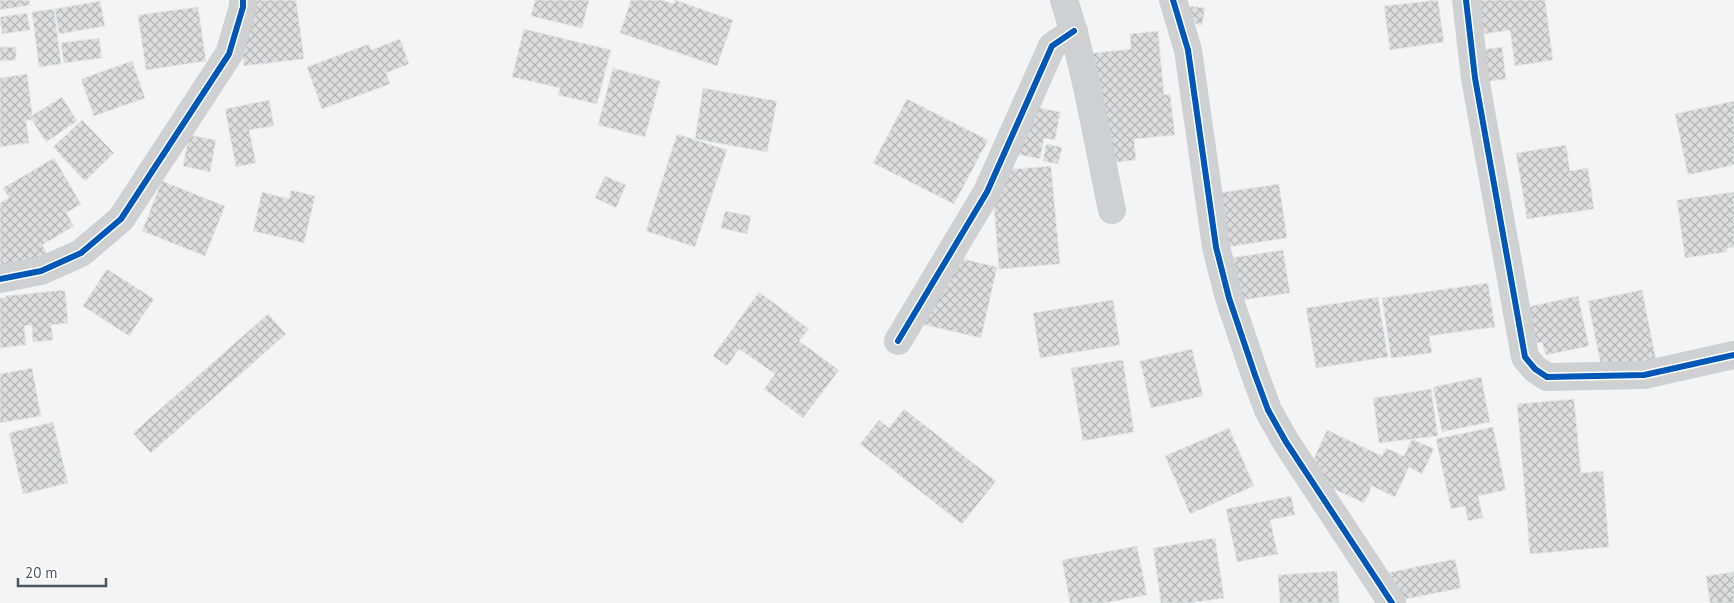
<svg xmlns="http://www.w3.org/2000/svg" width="1734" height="603" viewBox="0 0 1734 603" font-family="'PT Sans',sans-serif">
<defs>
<pattern id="building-cross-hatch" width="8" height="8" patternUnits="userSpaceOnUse" patternTransform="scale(1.25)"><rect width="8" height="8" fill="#ddddde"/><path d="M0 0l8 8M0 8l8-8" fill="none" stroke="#b5b6b7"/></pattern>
</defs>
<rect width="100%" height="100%" fill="#f4f4f4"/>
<path fill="url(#building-cross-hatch)" stroke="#e5e6e7" d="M0,0H29L30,5L0,10Z
M236,0H296L304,59L244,66Z
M535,0H589L582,28L531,16Z
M631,0H661L674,4L675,0L733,20L717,66L620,33Z
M1438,0L1444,42L1390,50L1384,6Z
M1467,0H1545L1553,60L1515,66L1510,30L1471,36Z
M100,1L105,26L59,34L55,9Z
M1190,6L1205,8L1202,25L1187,22Z
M198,7L206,61L146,70L138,15Z
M54,9L61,64L39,67L32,12Z
M27,13L30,30L2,34L0,17Z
M524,29L611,50L597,104L558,95L560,88L512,77Z
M1158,31L1164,95L1170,94L1175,135L1134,139L1136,160L1102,164L1077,55L1131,49L1130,34Z
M99,38L102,58L64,63L61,43Z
M400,39L409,64L386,73L390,84L322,109L307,67L369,44L371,50Z
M0,47H16V60L0,61Z
M1502,47L1506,79L1476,83L1472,51Z
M132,61L145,98L94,116L81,79Z
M613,68L660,81L645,137L598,125Z
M27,74L33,120H26L29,143L0,147V78Z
M703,88L777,101L767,152L695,139Z
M62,97L77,121L46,142L30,117Z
M907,99L988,140L954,204L873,163Z
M269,100L274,126L249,130L256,163L236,167L225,109Z
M1734,101V165L1688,175L1675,114Z
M1020,104L1060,112L1055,140L1044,138L1040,159L1010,153Z
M82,120L114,153L85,181L53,147Z
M677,134L727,150L695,247L646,231Z
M189,135L216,140L210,172L183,166Z
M1046,144L1062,147L1058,164L1043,161Z
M1566,145L1570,171L1588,168L1594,209L1527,219L1516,153Z
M54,158L81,204L66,213L74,226L42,245L48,255L8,278L0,264V203L9,198L3,188Z
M1051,166L1060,264L999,269L991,171Z
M605,176L626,185L616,208L595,198Z
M162,181L225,206L205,256L142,231Z
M1279,184L1287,238L1221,248L1212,194Z
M291,190L315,196L304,243L253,231L262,192L289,199Z
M1734,192V247L1727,248V252L1685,258L1677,200Z
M725,211L751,216L747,234L721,228Z
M1283,250L1290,293L1222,303L1216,260Z
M955,257L997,267L981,338L921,324Z
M107,269L154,299L129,336L83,306Z
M1488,283L1495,327L1429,336L1432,353L1391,358L1382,298Z
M65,290L68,323L51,325L53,340L33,342L32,325L24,326L26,345L0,348V298H6L5,296Z
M1642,290L1658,370L1604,381L1588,301Z
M759,292L809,329L799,341L839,370L803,418L764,389L775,374L739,349L727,366L713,356Z
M1578,296L1589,346L1546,355L1542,342L1526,345L1518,309Z
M1378,297L1388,357L1316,368L1306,308Z
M1113,300L1120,345L1040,358L1033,313Z
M268,314L286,334L151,453L133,433Z
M1192,349L1203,396L1151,408L1140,361Z
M1123,360L1134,432L1083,441L1071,368Z
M32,368L41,416L0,423V374Z
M1481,377L1490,422L1442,432L1433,387Z
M1431,389L1438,436L1379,443L1373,398Z
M1574,399L1581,473L1603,471L1609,547L1530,554L1517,404Z
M904,409L996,481L962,524L860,444L879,420L889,428Z
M53,422L68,483L23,494L9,433Z
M1493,427L1506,490L1478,496L1483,518L1468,521L1465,506L1451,509L1436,439Z
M1229,428L1254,486L1190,514L1165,456Z
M1327,430L1382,456L1386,448L1404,456L1412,439L1434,449L1422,474L1409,467L1395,497L1372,486L1364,503L1306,476Z
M1291,496L1295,515L1270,520L1278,554L1237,562L1226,509Z
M1215,538L1224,598L1190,603H1161L1153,548Z
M1137,546L1147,595L1104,603H1070L1062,560Z
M1455,559L1461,588L1386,603L1372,576Z
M1337,571L1339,603H1280L1278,575Z
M1734,572V603H1710L1706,576Z"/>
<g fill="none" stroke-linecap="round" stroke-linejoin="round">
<path stroke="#ced0d2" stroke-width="28" d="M1064,0C1086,68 1097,140 1112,210
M1173,0L1188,50L1216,247L1229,298L1255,375L1268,410L1286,442L1392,603
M1466,0L1475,78L1525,357L1535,369L1547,377L1644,375L1734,355
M0,279L41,271L81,253L121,219L229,54L243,7V0
M898,341L987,192L1052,46L1074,31"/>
<g stroke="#fff" stroke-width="9">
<path id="cycleway" d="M1173,0L1188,50L1216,247L1229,298L1255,375L1268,410L1286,442L1392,603
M1466,0L1475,78L1525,357L1535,369L1547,377L1644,375L1734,355
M0,279L41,271L81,253L121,219L229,54L243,7V0
M898,341L987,192L1052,46L1074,31"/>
</g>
<use href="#cycleway" stroke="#0057b8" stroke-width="6"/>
</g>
<path d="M18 578v8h88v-8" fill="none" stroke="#4a5661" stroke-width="2.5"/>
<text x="25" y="578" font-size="15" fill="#4a5661" stroke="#ffffff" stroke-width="4" paint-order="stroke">20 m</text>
</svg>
